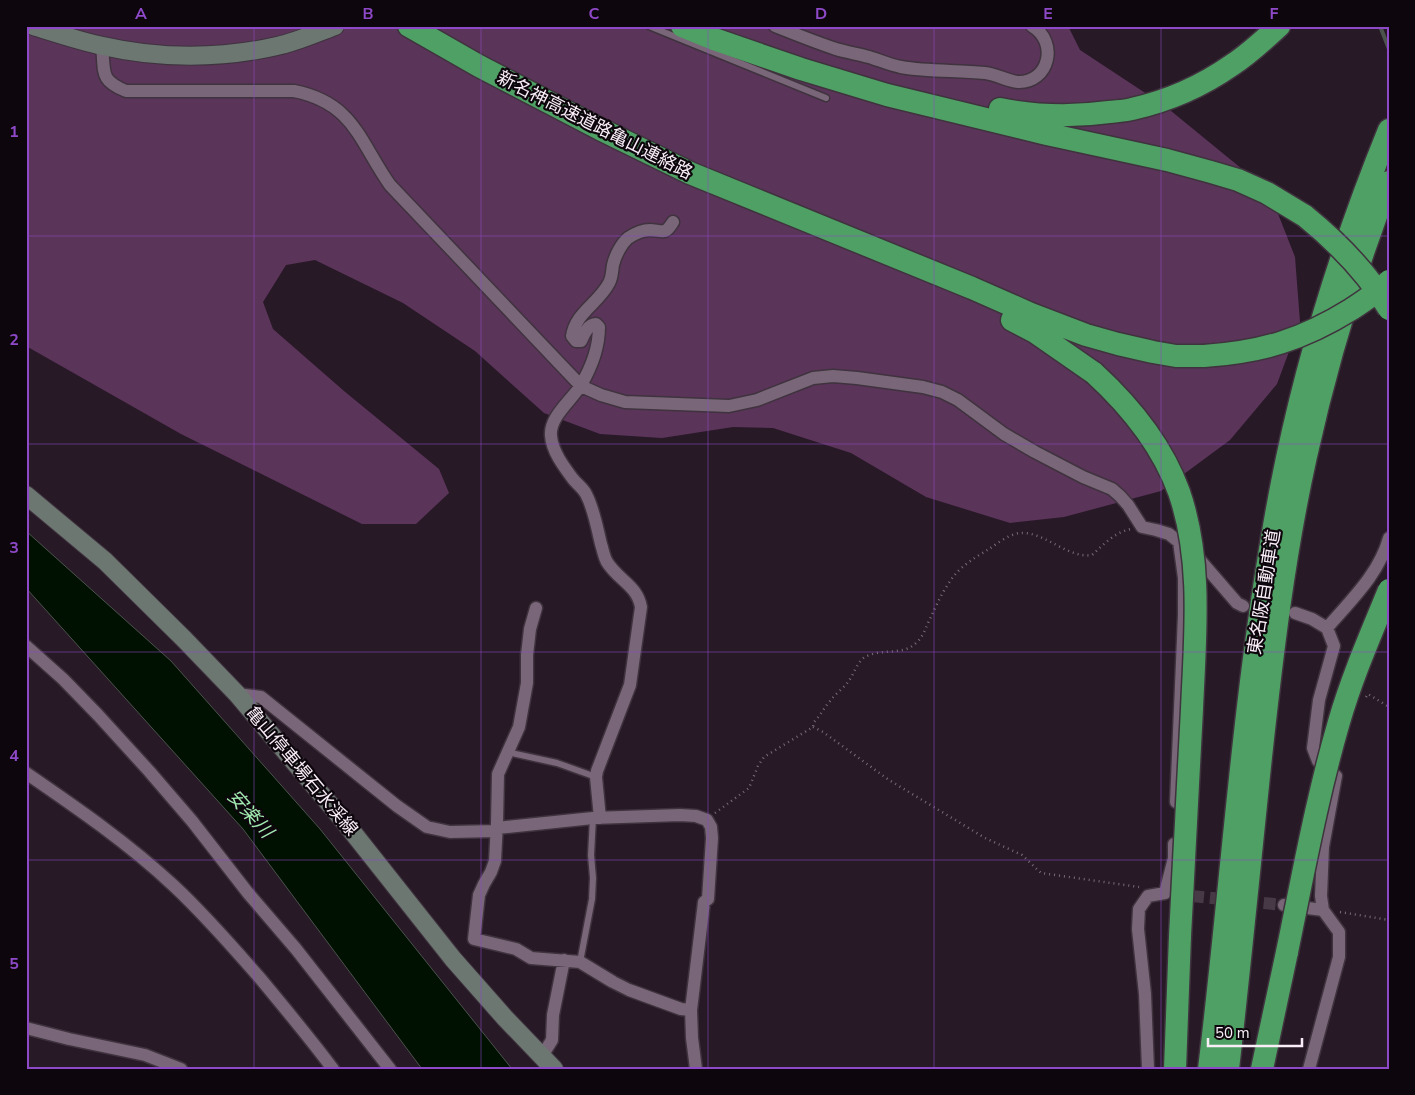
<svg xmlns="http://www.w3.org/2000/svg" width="1415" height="1095" viewBox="0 0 1415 1095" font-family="'Nunito Sans','Noto Sans JP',sans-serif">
<rect width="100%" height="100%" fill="#281927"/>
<path fill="#5b345a" d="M26,26H1068L1080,50L1165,106L1253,178L1275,206L1295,257L1300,322L1277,384L1230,440L1161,491L1064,517L1010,523L926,497L851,453L773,428L733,427L662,438L600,434L544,413L475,351L403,303L315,260L286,265L263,302L273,329L344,391L439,469L449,493L416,524H362L181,434L26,346Z"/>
<path fill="#001102" stroke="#4b534c" d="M26,531L171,661L320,829L512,1069H422L243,829L26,588Z"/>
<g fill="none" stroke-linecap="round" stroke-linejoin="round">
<path stroke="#4b534c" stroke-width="4" d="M1380,26L1389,49"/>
<path stroke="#473946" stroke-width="12" stroke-dasharray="12 6" stroke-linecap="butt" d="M1192,896L1284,905"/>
<g stroke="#3f333e" stroke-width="9">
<path id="lane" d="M649,26L826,98
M507,752L557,763L596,777
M580,962L592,899L593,878L591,855L593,818"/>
</g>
<g stroke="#3f333e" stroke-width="15">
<path id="street" d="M775,26C795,34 815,42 836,49C846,52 858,54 869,57C879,60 890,65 901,67C929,72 957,70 985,73C996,74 1007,81 1018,82C1049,83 1059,42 1032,26
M102,46C105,72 99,80 126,91H294C354,103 359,141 390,185L581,386L601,395L625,402L729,406L757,400L813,378L833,376L857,378L923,387L942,392L958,400L1004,434L1035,452L1083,477L1112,489L1120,496L1128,505L1142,527L1156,530L1169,534L1179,542L1199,559L1237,603L1243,606
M536,608L530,629L527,655V683L519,727L498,774L497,823L495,861L491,872L484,884L479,895L474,939L516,949L531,958L580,962L613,982L629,990L681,1009L691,1010
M1295,613L1312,619L1327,628L1334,646L1319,700L1313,748L1318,761L1336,776L1323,847L1321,896L1323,910L1339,932V957L1309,1069
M1327,628C1351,600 1379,574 1389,538
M26,646L63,679L98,715L149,771L192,821L248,893L296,949L390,1069
M237,694L261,697L397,806L427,827L450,832L496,831
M26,773C77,808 128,843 174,886C204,914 232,946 259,977C284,1007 309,1037 333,1069
M1176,802L1184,615V578L1179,542
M600,818L596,777L597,771L630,685L641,607C637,585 618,580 607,562C604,557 603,550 601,544C597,528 594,509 586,494C583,488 577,484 573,479C564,467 552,451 551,436C549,417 572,400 581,385C591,368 599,347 599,327L596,324C588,324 584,334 581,341H576L572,336C576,312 598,304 609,283C612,278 612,271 613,265C615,256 621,244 628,238C634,234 643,230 650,230C655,230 661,232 665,231C669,229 671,225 673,222
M497,828L593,818L680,815L696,816L707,820L711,827L712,838L708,899L704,902L691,1010L692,1038L696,1069
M1284,905L1323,910
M26,1028L69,1039L145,1055L181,1069
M542,1056L552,1040L553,1015L564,960
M1148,1069L1145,994L1138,929L1139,909L1148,896L1165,893L1174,858V844"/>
</g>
<g stroke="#3f333e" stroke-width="20">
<path id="secondary" d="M33,26C56,33 79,41 103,46C159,59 221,59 277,46C297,42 316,33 335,26
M26,495L105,561L184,639L237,694L343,820L453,959L505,1018L554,1069"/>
</g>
<g stroke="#3f333e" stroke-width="25">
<path id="highway" d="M409,26L479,66L600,129L690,173L972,288L1031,314L1086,335L1118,344L1153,352L1176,356H1204
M682,26L714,39L801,69L887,95L1047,134L1167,160L1211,172L1238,180L1267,193L1305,216
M1000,109C1035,116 1073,117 1109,112C1117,111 1125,111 1132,109C1168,101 1202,86 1232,65C1249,54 1264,40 1279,26
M1012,320L1035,332L1094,373
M1175,1069L1180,936
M1209,1069C1231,890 1242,710 1273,532C1296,394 1336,260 1389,130
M1228,1069C1240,965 1250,861 1261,757C1272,656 1284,555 1306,456C1327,362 1354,271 1389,182
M1262,1069L1287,952"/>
</g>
<path stroke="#796c78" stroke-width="2.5" stroke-dasharray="1 4" stroke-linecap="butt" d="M1366,697L1368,694L1389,707
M813,727L823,732L889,780L985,838L1022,855L1041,873L1139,887
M715,813L749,788L758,766L764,757L813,727L814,722C820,716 824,708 830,701C835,694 843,689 848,682C854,674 857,662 865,657C881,648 903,656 916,643C924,636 926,626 931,617C938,601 950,576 964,566C972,559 981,554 989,549C998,543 1009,534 1020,533C1044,531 1068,559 1092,555C1104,544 1115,532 1131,529
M1340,912L1389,920"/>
<use href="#lane" stroke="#796678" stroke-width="6"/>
<use href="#street" stroke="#796678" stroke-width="12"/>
<use href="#secondary" stroke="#6c7772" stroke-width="18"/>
<use href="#highway" stroke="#4fa064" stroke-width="22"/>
<g stroke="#3f333e" stroke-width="25" stroke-linecap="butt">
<path id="highway-bridge" d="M1305,216C1338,243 1367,272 1389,309
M1204,356C1262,352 1302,340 1352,309C1364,301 1378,292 1389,281
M1094,373C1130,406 1162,445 1179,492C1203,561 1195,637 1192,709C1188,785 1184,860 1180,936
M1287,952C1303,875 1317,797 1339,722C1352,677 1371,634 1389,590"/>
</g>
<use href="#highway-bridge" stroke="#4fa064" stroke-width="22"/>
</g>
<path fill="none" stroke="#8e49c8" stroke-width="1" stroke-opacity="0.55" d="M254,26V1069M481,26V1069M708,26V1069M934,26V1069M1161,26V1069M26,236H1389M26,444H1389M26,652H1389M26,860H1389"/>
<g text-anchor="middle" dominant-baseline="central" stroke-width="4.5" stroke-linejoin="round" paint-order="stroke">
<g font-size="18" fill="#f9eef8" stroke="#0d060c">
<text transform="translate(595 125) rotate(27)">新名神高速道路亀山連絡路</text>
<text transform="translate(1264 592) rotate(-81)">東名阪自動車道</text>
<text transform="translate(302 771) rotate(50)">亀山停車場石水渓線</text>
</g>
<g font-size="19" font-style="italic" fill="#a1ebb0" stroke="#0d060c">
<text transform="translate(250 814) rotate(48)">安楽川</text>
</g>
</g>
<rect width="1415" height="1095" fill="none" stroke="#0d060c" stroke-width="55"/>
<path d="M1208 1038v8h94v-8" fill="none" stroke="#f9eef8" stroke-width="2.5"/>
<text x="1215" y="1038" font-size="15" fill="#f9eef8" stroke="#0d060c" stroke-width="4" paint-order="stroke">50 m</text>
<rect x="28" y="28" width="1360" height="1040" fill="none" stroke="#8e49c8" stroke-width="2"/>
<g font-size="16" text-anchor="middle" font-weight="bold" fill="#8e49c8">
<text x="141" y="19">A</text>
<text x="368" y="19">B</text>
<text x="594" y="19">C</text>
<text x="821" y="19">D</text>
<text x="1048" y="19">E</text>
<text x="1274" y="19">F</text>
<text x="14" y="137">1</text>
<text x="14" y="345">2</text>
<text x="14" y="553">3</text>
<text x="14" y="761">4</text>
<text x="14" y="969">5</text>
</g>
</svg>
